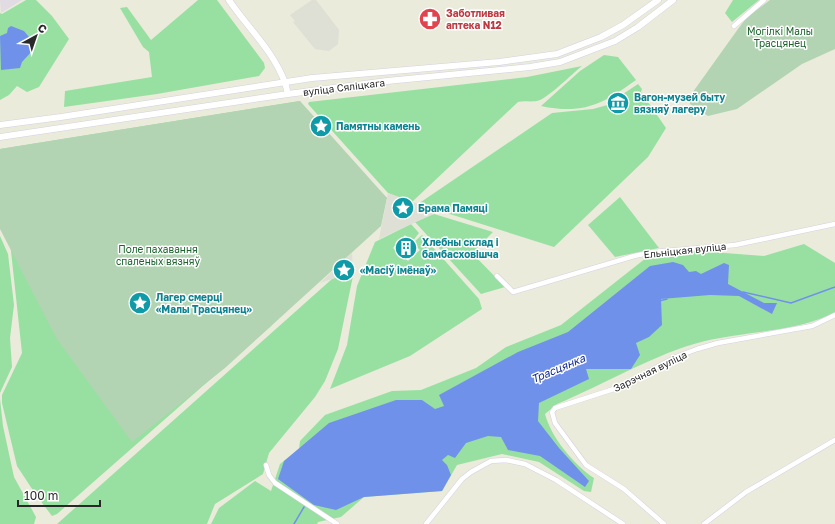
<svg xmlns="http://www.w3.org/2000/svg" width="835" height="524" viewBox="0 0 835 524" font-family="'Golos Text',sans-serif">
<rect width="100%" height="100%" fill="#eaebdb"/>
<path fill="#e1dbe3" d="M0,0H22L1,13Z"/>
<path fill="#98e0a1" d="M26,0H36L52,16L69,39L39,87L27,92L17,86L9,95L0,100V13L2,14Z
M198,0H217L264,63L265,68L259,76L157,94L64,107L65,91L152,77L149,52L143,47L120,8L127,7L151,40Z
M733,0H759L732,22L725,13Z
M604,55L618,57L636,80C603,104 583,115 541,106L580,71Z
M582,66C571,75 551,95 540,100C532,103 525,100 518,102L412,202L388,193L308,104L309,102L527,77Z
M638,84L642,89L641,92L666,128L648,157L554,247L418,204L552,113L593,109L611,104L615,109L628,100L623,94Z
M300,101L310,126L387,198L270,327L57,514L52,516L36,495L17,466L2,403V395L22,353L0,149Z
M620,197L659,248L615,257L588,225Z
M434,214L493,232L472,253L505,287L481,294L415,222Z
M411,224L419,233L412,242L405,235L393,248L408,261L420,250L413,243L422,235L479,299L482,309L410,356L330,389L347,345L357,286L375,242Z
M0,236L8,254L14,305L10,338L12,367L0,393Z
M804,244L835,263V312C800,332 745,331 705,341C656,353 605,384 557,404L545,414C551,437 574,465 594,478L591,492L584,491L539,462L502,454L457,465L442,491L364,497L341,517L318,522L317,524H211L219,508L255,481L271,491L280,464L299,449L300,441L325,415L392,391L421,390L476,368L506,347L561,325L646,258L685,250L764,256Z
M354,271L338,349L325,381L315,397L269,453L263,474L215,504L207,524H57L332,279Z
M0,399L3,426L14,477L36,517L34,524H0Z"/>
<path fill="#b3d4b2" d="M770,0H835V49L802,64L737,109L708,116L690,104V96L738,29L747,17Z
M300,101L387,198L381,226L225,368L132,442L57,339L0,229V149Z"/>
<path fill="#dedfd5" d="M312,0H316L339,30L338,44L329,51L315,49L293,22L295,21L290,15Z
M388,193L415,203L440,211L379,239Z
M352,253L353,272L320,283L339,265Z"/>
<path fill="#7091ea" d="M11,26L24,31L29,37L32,38L34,49L22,62L20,68L1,70L0,36L7,33L8,28Z
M673,262L683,265L689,272L696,271L701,274L724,263L729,265L728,284L764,303H777L772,314L739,296L710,295L661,299L662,325L649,337L636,343L640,355L631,369H586L589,379L539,403L538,421L559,448L589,481L585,487L540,456L508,450L501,437L488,436L466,443L455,458L448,455L442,460L447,465L451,475L442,491L364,497L336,510L314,505L278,479L284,461L329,423L396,400H422L435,409L444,406L439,395L518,352L568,332L650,266Z"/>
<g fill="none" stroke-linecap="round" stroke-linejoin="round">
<path stroke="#7091ea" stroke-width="1.5" d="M743,292L791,303L835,287
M659,301L667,299
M294,524L304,507"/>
<g stroke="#d5d0e1" stroke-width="5.5">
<path id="street" d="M734,26L764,0
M497,276L513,292L634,256L653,252L735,245L835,224
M266,465L269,475L275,483L337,524
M426,524L462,479L471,472L491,461L506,460L525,464L556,480L623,524
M664,524L624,489L586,465L555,423L552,412L555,408L620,387L676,357L697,349L718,343L812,326L835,315
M704,524L746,492L835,440"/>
</g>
<g stroke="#d5d0e1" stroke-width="7">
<path id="secondary" d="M229,0C249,30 281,58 288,94
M0,125L61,117L312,78L499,62L557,54L601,37L623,25L658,0
M0,137L288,94L387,81L530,67L560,62L615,41L638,27L673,0"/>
</g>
<use href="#street" stroke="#fff" stroke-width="4.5"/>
<use href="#secondary" stroke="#fff" stroke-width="6"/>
</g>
<defs>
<g id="pharmacy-disc" transform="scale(1.15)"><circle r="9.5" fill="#e0444e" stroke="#fff"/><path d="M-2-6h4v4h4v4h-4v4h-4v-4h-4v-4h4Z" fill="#fff"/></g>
<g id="museum-disc" transform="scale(1.15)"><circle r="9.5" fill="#0f9aa8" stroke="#fff"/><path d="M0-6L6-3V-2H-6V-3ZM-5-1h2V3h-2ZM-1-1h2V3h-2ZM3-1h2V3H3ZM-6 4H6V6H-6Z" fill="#fff"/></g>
<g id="sight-disc" transform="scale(1.15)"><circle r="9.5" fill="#0f9aa8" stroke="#fff"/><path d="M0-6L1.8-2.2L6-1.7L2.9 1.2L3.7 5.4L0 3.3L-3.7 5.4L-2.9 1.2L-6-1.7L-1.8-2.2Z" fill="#fff"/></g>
<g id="building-disc" transform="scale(1.15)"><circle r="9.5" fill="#0f9aa8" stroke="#fff"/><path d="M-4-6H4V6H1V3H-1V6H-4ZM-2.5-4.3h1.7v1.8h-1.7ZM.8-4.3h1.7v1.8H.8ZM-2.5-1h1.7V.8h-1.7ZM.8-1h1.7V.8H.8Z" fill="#fff"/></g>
</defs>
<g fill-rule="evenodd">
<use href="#pharmacy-disc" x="430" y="19"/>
<use href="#museum-disc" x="618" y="103"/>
<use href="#sight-disc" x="321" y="126"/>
<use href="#sight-disc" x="403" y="208"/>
<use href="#building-disc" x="406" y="248"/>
<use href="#sight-disc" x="344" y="270"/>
<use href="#sight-disc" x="140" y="303"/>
</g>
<g text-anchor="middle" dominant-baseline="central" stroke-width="3" stroke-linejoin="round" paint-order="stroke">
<g font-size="10" font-weight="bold" fill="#be3a42" stroke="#fff" text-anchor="start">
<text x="446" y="13">Заботливая<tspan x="446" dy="12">аптека N12</tspan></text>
</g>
<g font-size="10" fill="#1c632e" stroke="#fff">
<text x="780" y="31">Могілкі Малы<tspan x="780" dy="12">Трасцянец</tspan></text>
<text x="158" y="249">Поле пахавання<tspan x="158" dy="12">спаленых вязняў</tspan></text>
</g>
<g font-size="10" fill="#292929" stroke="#fff">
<text transform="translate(344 87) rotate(-7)">вуліца Сяліцкага</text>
<text transform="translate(685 250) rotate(-6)">Ельніцкая вуліца</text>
<text transform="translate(650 371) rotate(-26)">Зарэчная вуліца</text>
</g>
<g font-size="10" font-weight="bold" fill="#0d838f" stroke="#fff" text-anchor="start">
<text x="634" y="97">Вагон-музей быту<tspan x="634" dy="12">вязняў лагеру</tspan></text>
<text x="336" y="126">Памятны камень</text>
<text x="418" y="208">Брама Памяці</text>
<text x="422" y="242">Хлебны склад і<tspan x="422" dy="12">бамбасховішча</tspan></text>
<text x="360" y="270">«Масіў імёнаў»</text>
<text x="156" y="297">Лагер смерці<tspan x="156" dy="12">«Малы Трасцянец»</tspan></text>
</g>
<g font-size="11" font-style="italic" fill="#112a94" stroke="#fff">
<text transform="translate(558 368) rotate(-23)">Трасцянка</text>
</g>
</g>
<g transform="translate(36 36) rotate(40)" stroke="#ffffff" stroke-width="3" paint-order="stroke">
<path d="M0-3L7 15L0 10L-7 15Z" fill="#292929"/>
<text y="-6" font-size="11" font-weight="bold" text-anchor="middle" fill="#292929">С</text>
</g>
<path d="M18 500v6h82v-6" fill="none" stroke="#292929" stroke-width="2"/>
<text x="24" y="500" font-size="12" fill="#292929" stroke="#ffffff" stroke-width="3" paint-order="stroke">100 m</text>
</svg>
